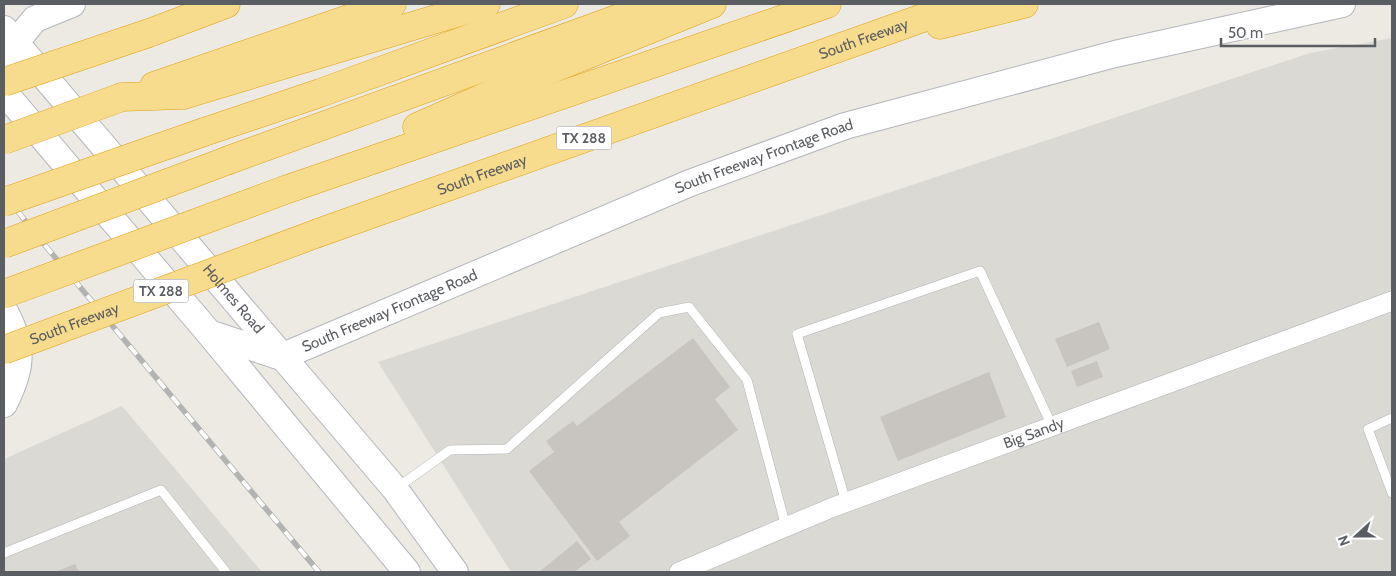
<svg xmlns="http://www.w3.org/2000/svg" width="1396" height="576" viewBox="0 0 1396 576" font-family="Cabin,sans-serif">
<rect width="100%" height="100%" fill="#eceae2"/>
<path fill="#dbd9d4" d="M1392,38V572H511L378,362L1310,53Z
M122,406L262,572H4V459Z"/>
<path fill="#c8c4bf" d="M1099,322L1110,349L1067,367L1055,339Z
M693,338L730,387L715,399L738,430L619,522L630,536L597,561L529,471L554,452L546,441L573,421L577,426Z
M1097,361L1103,377L1077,387L1071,371Z
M989,372L1006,417L898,461L880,417Z
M577,541L591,559L574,572H539Z
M75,564L79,572H55Z"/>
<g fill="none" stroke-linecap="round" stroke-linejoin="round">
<g stroke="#b2b4b9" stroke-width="10">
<path id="service" d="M1392,418L1368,429L1392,493
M398,487L450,450L507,449L659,313L689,307L747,380L786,527
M846,502L797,334L980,271L1052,426
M4,553L161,490L226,572"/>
</g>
<g stroke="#b2b4b9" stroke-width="20">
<g id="minor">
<path id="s1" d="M679,572L831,508L1392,301"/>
</g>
</g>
<g stroke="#b3b6bc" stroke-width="28">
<g id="secondary">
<path id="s2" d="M4,29L395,489L455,572"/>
<path d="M5,55L35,19L72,4"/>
<path d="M4,92L209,333L407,572"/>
<path d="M4,310C24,346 23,367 4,404"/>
<path id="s3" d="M209,333L281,357L690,183L845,126L1115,54L1342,4"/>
</g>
</g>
<g stroke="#e29f0b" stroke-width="29">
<g id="motorway">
<path d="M940,25L1024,4"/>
<path d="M149,33L226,4"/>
<path d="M154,86L392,4"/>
<path d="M122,97L183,95L486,4"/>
<path d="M417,127L505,88L712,4"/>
<path d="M204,132L320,93L564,4"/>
<path d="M229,160L658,4"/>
<path d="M285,190L827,4"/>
<path id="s4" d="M318,233L962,4"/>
</g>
</g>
<use href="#service" stroke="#fff" stroke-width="9"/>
<use href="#minor" stroke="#fff" stroke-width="19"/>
<use href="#secondary" stroke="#fff" stroke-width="26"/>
<use href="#motorway" stroke="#f7dc8e" stroke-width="28"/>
<g stroke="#b2b3b3" stroke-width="5.5">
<path id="rail" d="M4,193L33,231L319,572"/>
</g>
<use href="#rail" stroke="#fff" stroke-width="4" stroke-dasharray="11" stroke-linecap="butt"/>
<g stroke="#e29f0b" stroke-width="29" stroke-linecap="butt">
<g id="motorway-bridge">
<path d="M4,82L149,33"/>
<path d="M4,140L122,97"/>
<path d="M4,202L204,132"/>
<path d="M4,244L229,160"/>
<path d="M4,294L285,190"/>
<path id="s5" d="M4,350L318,233"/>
</g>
</g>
<use href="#motorway-bridge" stroke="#f7dc8e" stroke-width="28"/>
</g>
<g text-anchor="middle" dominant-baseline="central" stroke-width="4" stroke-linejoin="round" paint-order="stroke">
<g fill="#fff" stroke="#8c8e91" stroke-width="1">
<rect x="556.5" y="126.5" width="55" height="23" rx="4"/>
<rect x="133.5" y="279.5" width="55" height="23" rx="4"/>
</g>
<g font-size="14" font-weight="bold" fill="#5a5d62">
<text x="584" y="138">TX 288</text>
<text x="161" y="291">TX 288</text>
</g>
<g font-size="15" fill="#5a5d62" stroke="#fff">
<text stroke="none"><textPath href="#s4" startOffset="579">South Freeway</textPath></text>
<text stroke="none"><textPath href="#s3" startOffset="599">South Freeway Frontage Road</textPath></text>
<text stroke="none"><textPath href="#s4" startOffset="174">South Freeway</textPath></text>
<text stroke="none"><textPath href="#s2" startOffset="354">Holmes Road</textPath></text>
<text stroke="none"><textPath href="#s3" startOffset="194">South Freeway Frontage Road</textPath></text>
<text stroke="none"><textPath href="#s5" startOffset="75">South Freeway</textPath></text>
<text stroke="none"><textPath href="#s1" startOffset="381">Big Sandy</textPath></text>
</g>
</g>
<rect width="1396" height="576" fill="none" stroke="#5a5d62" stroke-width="10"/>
<g transform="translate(1356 536) rotate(249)" stroke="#ffffff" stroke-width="4" paint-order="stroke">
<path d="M0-4L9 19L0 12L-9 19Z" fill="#5a5d62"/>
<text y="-8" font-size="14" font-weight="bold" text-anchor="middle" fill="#5a5d62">N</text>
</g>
<path d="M1221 38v8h154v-8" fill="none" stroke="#5a5d62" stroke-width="2.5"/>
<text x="1228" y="38" font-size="15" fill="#5a5d62" stroke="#ffffff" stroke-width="4" paint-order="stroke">50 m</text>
</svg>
